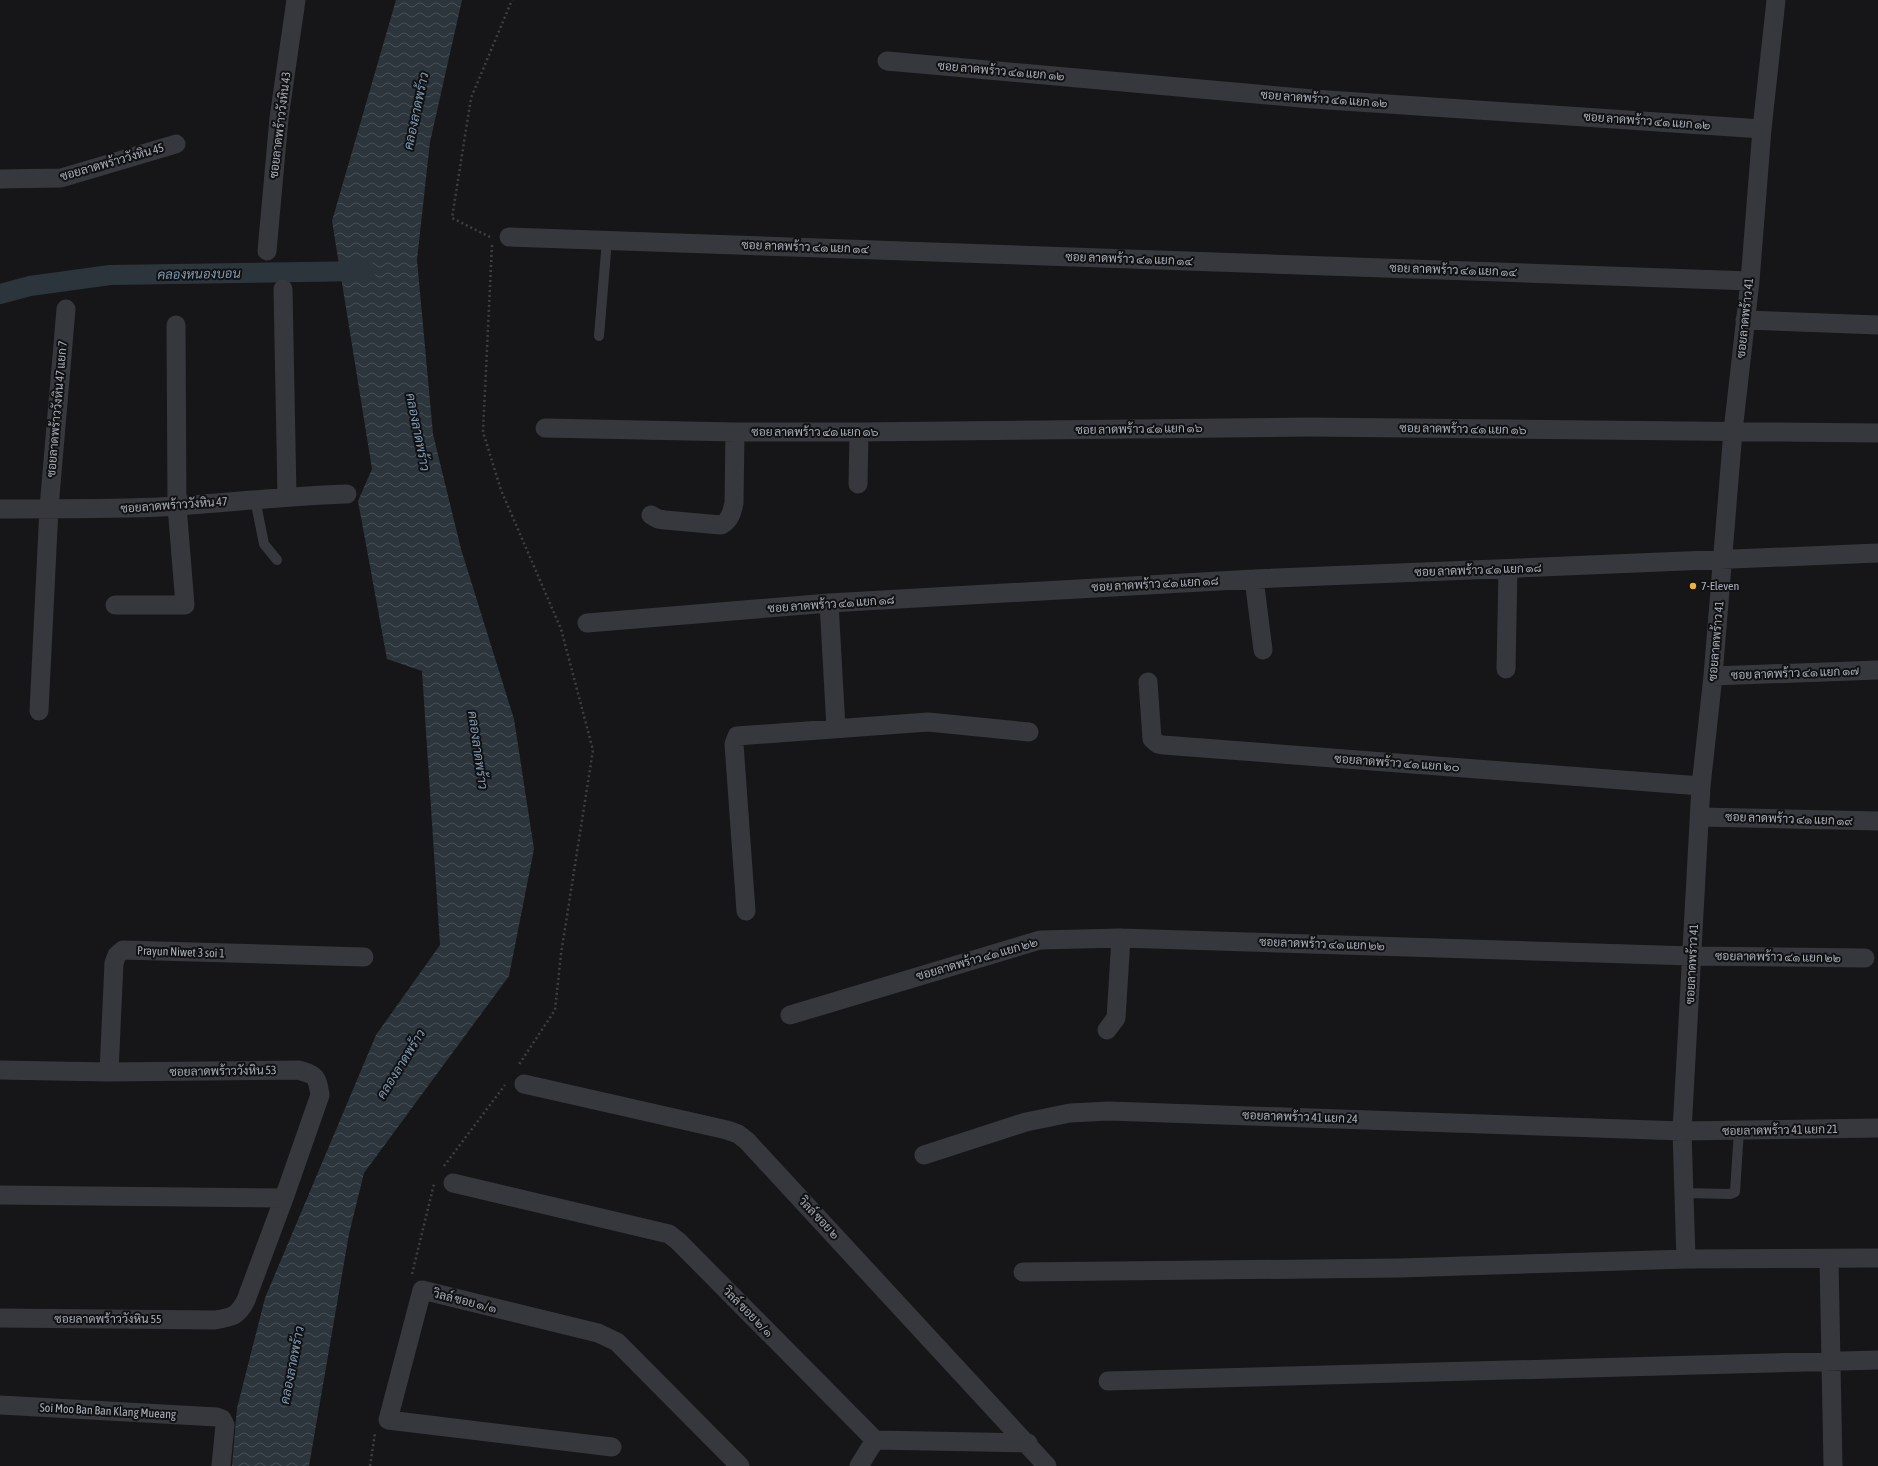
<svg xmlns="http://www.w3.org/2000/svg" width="1878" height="1466" viewBox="0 0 1878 1466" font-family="'Asap Condensed',Sarabun,sans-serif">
<defs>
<pattern id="water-waves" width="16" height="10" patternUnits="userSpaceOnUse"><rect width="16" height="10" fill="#2c353c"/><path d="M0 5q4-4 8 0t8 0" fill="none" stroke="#485056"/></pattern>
</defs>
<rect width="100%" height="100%" fill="#161618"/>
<path fill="url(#water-waves)" d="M396,0H462L430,142L417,260L433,434L461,549L514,719L534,849L509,976L364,1173L349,1234L309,1466H232L237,1408L265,1298L376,1035L440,945L422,671L387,659L358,501L372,469L332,221Z"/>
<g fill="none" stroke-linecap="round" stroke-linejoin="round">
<path stroke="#2c353c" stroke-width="20" d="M0,294L30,286L110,275L366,271"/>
<path stroke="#3d3f44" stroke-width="2.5" stroke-dasharray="2 3" stroke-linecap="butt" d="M490,237L452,218L471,98L512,0
M492,245L483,432L501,490L561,629L593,750L561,954L555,1010L518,1066
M444,1166L505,1085
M412,1274L434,1184
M370,1466L375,1433"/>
<path stroke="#37383d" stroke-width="10" d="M599,336L607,240
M255,499L264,544L277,560
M1684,1193L1730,1194L1735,1192L1739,1130"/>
<path stroke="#37383d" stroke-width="19" d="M887,61L1313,99L1762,129
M0,179L61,178L176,144
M509,237L1750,281
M267,251L279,118L296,0
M283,289L287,496
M1745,320L1878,325
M545,428L735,432H859L1310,427L1878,433
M858,484L859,432
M0,509C59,508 118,510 177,506C234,502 290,496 347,494
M651,515L658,519L665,520L721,525C730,521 732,512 734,503L735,432
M1254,579L1263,650
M829,603L836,728
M115,605H185L177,506L176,325
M587,623L829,603L1254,579L1878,553
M1506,669L1508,569
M1713,676L1878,670
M1148,682L1152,739L1158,744L1163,745L1701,786
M39,711L49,508L66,309
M1700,817L1878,821
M746,911L734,744L737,736L928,722L1029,732
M790,1015L1040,940L1121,938L1692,956L1865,958
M1107,1030L1116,1018L1121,938
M0,1070L109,1072L298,1070C316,1075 317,1076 320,1095L284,1198L246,1300C238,1316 233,1317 215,1320L0,1318
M109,1072L114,963L117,955L123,950L364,957
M524,1084L727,1130L738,1134L747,1141L1047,1466
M924,1155L1026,1122L1070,1113L1109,1111L1682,1131L1878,1128
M453,1183L669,1234L678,1241L875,1440L1028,1443
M0,1195L284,1198
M1686,1259L1682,1131L1701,786L1713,676L1733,431L1750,281L1762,129L1776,0
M1829,1259L1833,1466
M1023,1272L1400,1268L1686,1259L1878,1258
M1108,1381L1878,1360
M0,1405L217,1417L222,1419L225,1425L221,1466
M612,1447L388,1420L422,1290L598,1333L617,1342L740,1466
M859,1466L875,1440"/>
</g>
<circle fill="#f2b134" stroke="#111113" stroke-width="1.5" cx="1693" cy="586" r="4"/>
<g text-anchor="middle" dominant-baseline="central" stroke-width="4" stroke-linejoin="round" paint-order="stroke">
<g font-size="12" fill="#a8adb8" stroke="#111113">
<text transform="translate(1001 71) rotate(5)">ซอย ลาดพร้าว ๔๑ แยก ๑๒</text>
<text transform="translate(1324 99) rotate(4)">ซอย ลาดพร้าว ๔๑ แยก ๑๒</text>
<text transform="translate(1647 121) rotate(4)">ซอย ลาดพร้าว ๔๑ แยก ๑๒</text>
<text transform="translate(280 125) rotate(-83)">ซอยลาดพร้าววังหิน 43</text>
<text transform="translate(112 162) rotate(-16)">ซอยลาดพร้าววังหิน 45</text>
<text transform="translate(805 247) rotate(2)">ซอย ลาดพร้าว ๔๑ แยก ๑๔</text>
<text transform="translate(1129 259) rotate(2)">ซอย ลาดพร้าว ๔๑ แยก ๑๔</text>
<text transform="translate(1453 270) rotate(2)">ซอย ลาดพร้าว ๔๑ แยก ๑๔</text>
<text transform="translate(1745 318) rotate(-84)">ซอยลาดพร้าว 41</text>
<text transform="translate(57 409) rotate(-85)">ซอยลาดพร้าววังหิน 47 แยก 7</text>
<text transform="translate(1139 429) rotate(-1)">ซอย ลาดพร้าว ๔๑ แยก ๑๖</text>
<text transform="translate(1463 429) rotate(1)">ซอย ลาดพร้าว ๔๑ แยก ๑๖</text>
<text x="815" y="432">ซอย ลาดพร้าว ๔๑ แยก ๑๖</text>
<text transform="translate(174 505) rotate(-4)">ซอยลาดพร้าววังหิน 47</text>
<text transform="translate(1478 570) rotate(-2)">ซอย ลาดพร้าว ๔๑ แยก ๑๘</text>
<text transform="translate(1155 584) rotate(-3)">ซอย ลาดพร้าว ๔๑ แยก ๑๘</text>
<text transform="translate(831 604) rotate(-4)">ซอย ลาดพร้าว ๔๑ แยก ๑๘</text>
<text transform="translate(1716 641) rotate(-85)">ซอยลาดพร้าว 41</text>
<text transform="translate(1795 673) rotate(-2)">ซอย ลาดพร้าว ๔๑ แยก ๑๗</text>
<text transform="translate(1397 763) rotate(4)">ซอยลาดพร้าว ๔๑ แยก ๒๐</text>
<text transform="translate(1789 819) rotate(2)">ซอย ลาดพร้าว ๔๑ แยก ๑๙</text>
<text transform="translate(1322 944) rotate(2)">ซอยลาดพร้าว ๔๑ แยก ๒๒</text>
<text transform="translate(181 952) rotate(2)">Prayun Niwet 3 soi 1</text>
<text transform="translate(1778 957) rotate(1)">ซอยลาดพร้าว ๔๑ แยก ๒๒</text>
<text transform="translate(977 959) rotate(-16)">ซอยลาดพร้าว ๔๑ แยก ๒๒</text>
<text transform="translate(1692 964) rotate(-87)">ซอยลาดพร้าว 41</text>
<text transform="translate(223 1071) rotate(-1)">ซอยลาดพร้าววังหิน 53</text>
<text transform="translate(1300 1117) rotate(2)">ซอยลาดพร้าว 41 แยก 24</text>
<text transform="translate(1780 1130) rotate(-1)">ซอยลาดพร้าว 41 แยก 21</text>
<text transform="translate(819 1218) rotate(47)">วิลล์ ซอย ๒</text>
<text transform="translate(465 1301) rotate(14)">วิลล์ ซอย ๑/๑</text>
<text transform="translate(748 1312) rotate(45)">วิลล์ ซอย ๒/๑</text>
<text x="108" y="1319">ซอยลาดพร้าววังหิน 55</text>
<text transform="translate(108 1411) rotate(3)">Soi Moo Ban Ban Klang Mueang</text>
</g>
<g font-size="12" fill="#a8adb8" stroke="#111113" text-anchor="start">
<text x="1701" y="586">7-Eleven</text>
</g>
<g font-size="13" font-style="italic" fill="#7f9bb3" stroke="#111113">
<text transform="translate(416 111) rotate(-78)">คลองลาดพร้าว</text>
<text transform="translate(199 274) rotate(-1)">คลองหนองบอน</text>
<text transform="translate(418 432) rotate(79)">คลองลาดพร้าว</text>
<text transform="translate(478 750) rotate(82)">คลองลาดพร้าว</text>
<text transform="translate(401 1064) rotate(-58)">คลองลาดพร้าว</text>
<text transform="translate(292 1365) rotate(-79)">คลองลาดพร้าว</text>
</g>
</g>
</svg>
